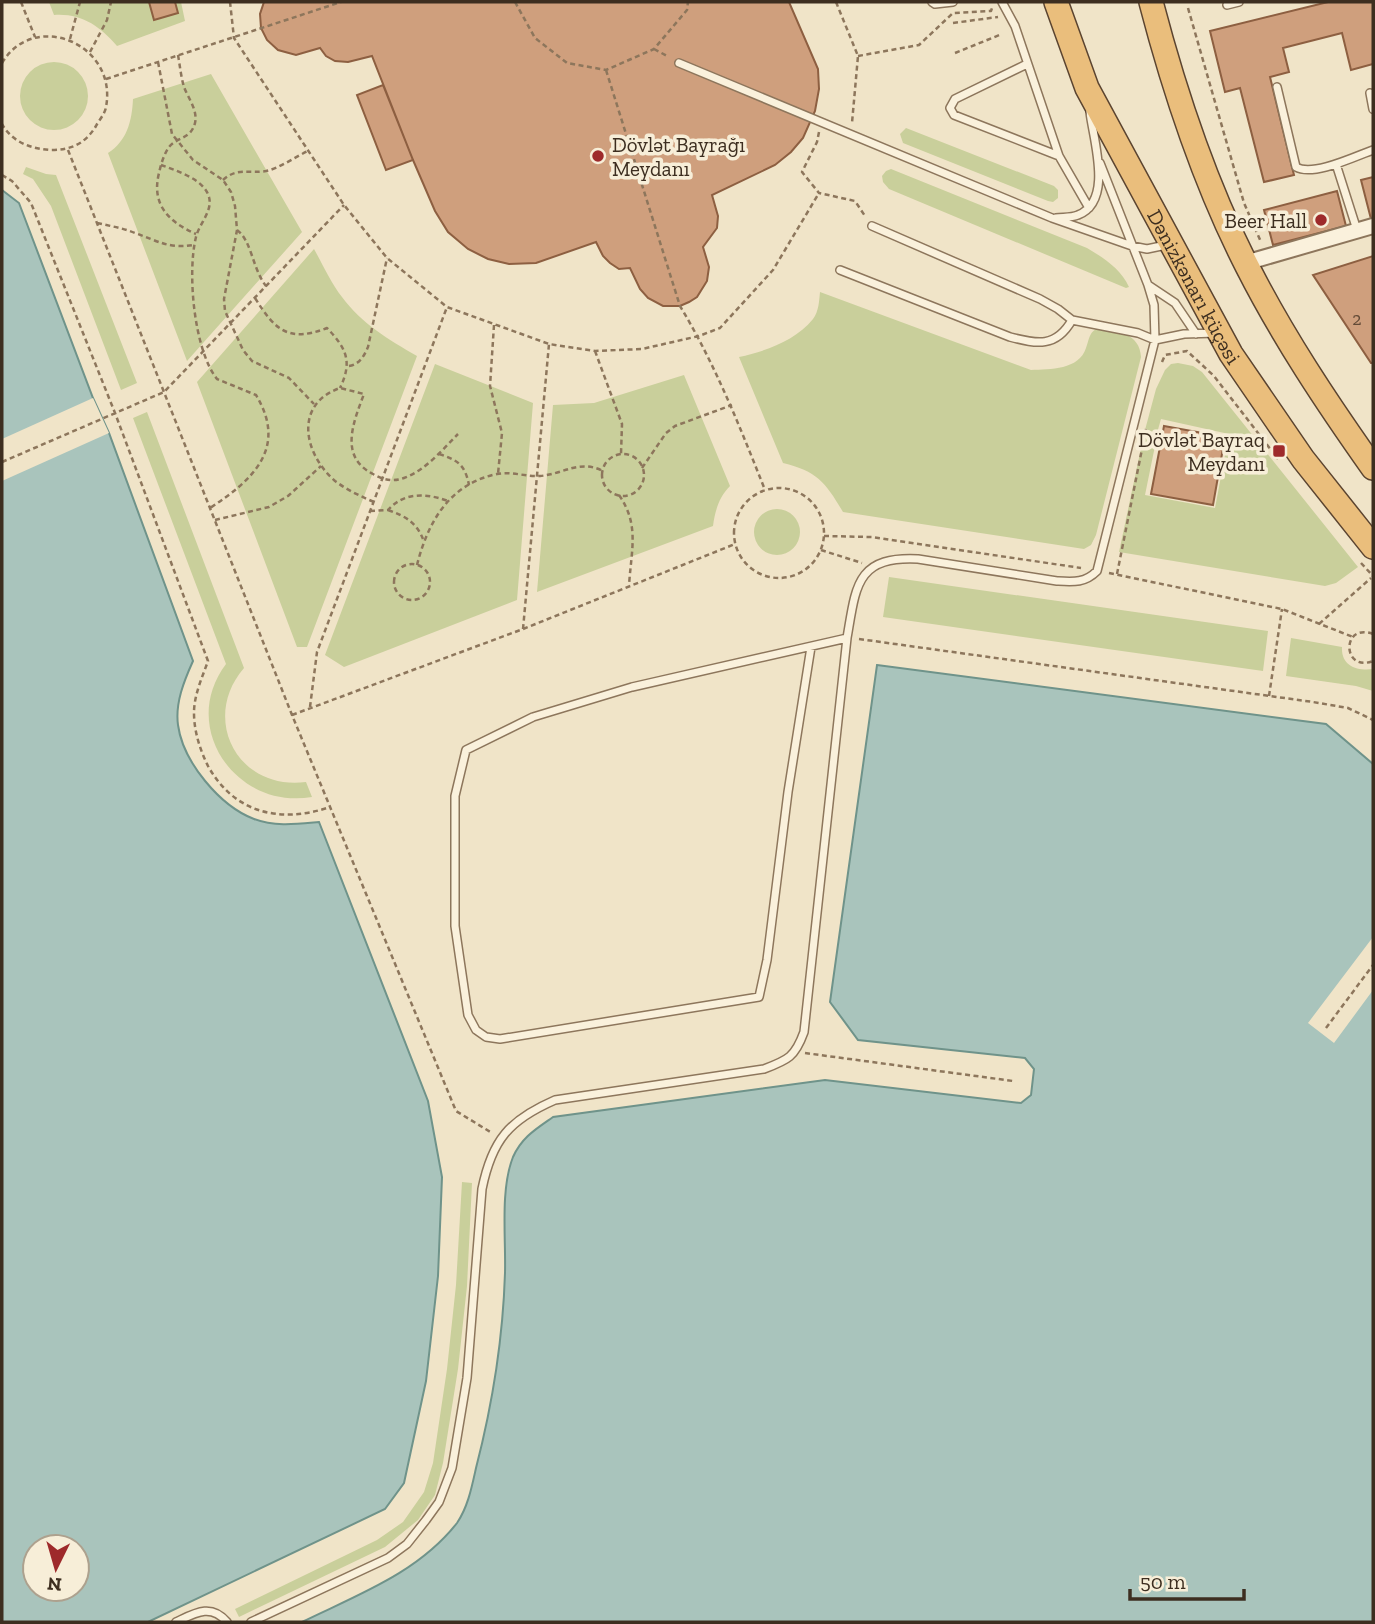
<svg xmlns="http://www.w3.org/2000/svg" width="1375" height="1624" viewBox="0 0 1375 1624" font-family="'Zilla Slab',serif">
<rect width="100%" height="100%" fill="#f0e4c8"/>
<path fill="#c9cf9b" d="M49,2H181L185,21L117,46C100,26 81,13 54,15Z
M20 96a34 34 0 1 1 68 0a34 34 0 1 1-68 0Z
M211,74L302,232L187,361L108,153C127,141 132,121 133,99Z
M906,128L1054,186L1058,190V198L1053,202L1048,201L903,143L900,134Z
M26,167L46,174L56,175L137,383L121,390L51,206L33,179L23,174Z
M891,169L1087,248C1104,258 1121,269 1129,287L1126,288L889,189L883,182L882,176L886,171Z
M314,249C323,265 331,283 342,297C361,323 389,340 417,356L307,647H297L197,382Z
M820,292L1031,370C1050,369 1079,370 1086,348C1089,340 1089,333 1096,329C1116,330 1140,333 1141,357L1096,535L1091,545L1084,549L843,512C826,483 817,471 783,463L739,357C766,351 795,341 813,319C819,311 819,301 820,292Z
M1178,363L1193,366L1202,372L1358,567L1336,583L1325,586L1119,552L1143,439L1156,441L1145,495L1215,508L1229,434L1161,419L1157,433L1145,430L1156,389L1165,370L1171,364Z
M435,364L533,403L517,600L344,667L325,655Z
M684,375L730,486C719,497 715,511 713,526L537,592L553,405L594,403Z
M147,412L244,668C200,719 238,791 306,782L312,797C237,810 178,728 226,664L133,418Z
M754 532a23 23 0 1 1 46 0a23 23 0 1 1-46 0Z
M889,577L1268,631L1263,671L883,617Z
M1291,638L1342,647C1341,666 1357,671 1373,669V691L1356,686L1286,676Z
M462,1182L472,1183L467,1286L458,1369L443,1463L435,1495L418,1520L385,1547L239,1617L235,1609L377,1540L403,1522L424,1492L433,1463L447,1369L456,1285Z"/>
<path fill="#a9c4bc" stroke="#6f938a" stroke-width="2" fill-rule="evenodd" d="M2,190L19,203L93,398L109,433L193,661C184,681 175,703 178,725C183,762 220,806 254,819C275,827 297,824 319,822L428,1101L442,1177L438,1276L426,1381L404,1483L385,1509L148,1622H2ZM35,1547H77V1589H35Z
M877,665L1326,724L1373,764V1622H302C357,1595 418,1573 457,1523C468,1507 472,1486 476,1468C492,1406 503,1337 505,1273C506,1238 500,1190 513,1157C522,1137 536,1129 553,1117L825,1080L1021,1103L1031,1095L1034,1069L1025,1058L858,1040L830,1002Z"/>
<path fill="#f0e4c8" d="M93,398L109,433L2,481V439Z
M1373,937V990L1334,1043L1308,1023Z"/>
<path fill="#cf9f7d" stroke="#8d5f41" stroke-width="2" d="M149,2H175L178,13L154,20Z
M264,2H789L818,69L819,89L815,111L803,138L791,152L775,165L712,195L718,216L717,228L703,247L709,267L707,281L697,297L689,302L680,306H663L648,298L640,289L630,268L619,269L610,263L603,256L596,242L536,263L509,264L488,259L468,249L448,232L435,211L413,160L372,56L348,62L335,61L326,56L320,48L296,55L278,50L267,40L261,28L260,14Z
M1328,2H1373V64L1351,70L1342,33L1283,48L1289,72L1270,77L1294,175L1264,182L1240,88L1225,92L1210,31Z
M383,85L413,160L386,170L357,95Z
M1373,177V218L1371,219L1361,180Z
M1337,191L1346,226L1273,245L1264,210Z
M1373,256V363H1371L1313,275Z
M1164,426L1225,437L1213,505L1151,494Z"/>
<g fill="none" stroke-linecap="round" stroke-linejoin="round">
<g stroke="#8d765c" stroke-width="10">
<path id="service" d="M932,2L935,4L953,2
M1002,2L1015,26L1059,156L1089,208
M1227,5L1239,2
M679,63L1052,218L1132,246L1147,249L1166,245
M1027,64L955,99L950,108L954,115L1059,156
M1277,87L1296,167C1313,177 1356,156 1373,150
M1370,93L1373,109
M1100,163L1148,285L1175,303L1196,334
M1336,164L1357,230
M1056,218C1063,217 1071,218 1078,215C1114,201 1093,139 1090,112
M872,226L1040,299L1058,309L1072,320L1138,333L1155,340L1184,334L1217,333
M840,270L1010,337C1037,344 1056,348 1072,320
M811,647L788,792L767,960L759,997L500,1039L486,1037L476,1030L468,1015L455,926V796L466,750L533,717L632,687L847,638C856,586 856,556 918,559L1057,581C1074,582 1085,583 1097,571L1155,340L1154,305L1148,285
M176,1622C195,1613 211,1603 227,1622
M251,1622L388,1558L407,1544L426,1520L439,1502L452,1468L467,1378L482,1189C492,1140 509,1120 555,1100L764,1069C788,1060 795,1057 804,1032L847,638"/>
</g>
<g stroke="#8d765c" stroke-width="18">
<path id="minor" d="M1245,263L1373,226"/>
</g>
<g stroke="#5b4430" stroke-width="26">
<g id="trunk">
<path id="s1" d="M1056,2L1087,88L1231,354L1303,459L1373,547"/>
<path d="M1151,2C1174,90 1205,184 1247,266C1283,337 1327,403 1373,468"/>
</g>
</g>
<path stroke="#8d765c" stroke-width="2.5" stroke-dasharray="5 3.5" stroke-linecap="butt" d="M21,2L35,37
M230,2L234,38L344,205L387,258L447,307L549,344L595,351L642,349L699,336L720,328L773,270L819,193
M515,2L535,38L567,63L606,70L654,49L687,10L688,2
M836,2L858,56L852,123
M1188,8L1244,203L1261,242
M953,23L998,17
M70,39L80,2
M654,49L669,57
M90,52L107,20L111,2
M955,53L1002,34
M178,55C180,66 181,77 184,87C188,98 198,110 195,123C191,139 177,137 169,147C164,154 161,164 159,173C151,205 169,222 196,234
M858,56L919,45L953,13L991,11L992,8
M158,62L172,134L193,160L223,180L231,192L235,206L237,230L224,299L225,311L243,350L252,361L289,378L314,404
M2,63C34,9 118,44 106,107C105,114 99,120 96,126C85,144 71,150 51,150C31,149 12,142 2,124
M606,70L680,306C715,364 740,427 765,490
M106,79L341,2
M819,132L817,142L802,172L819,193L855,201L865,216
M68,150L292,715L456,1111L492,1133
M161,165C177,171 204,179 209,197C213,211 199,224 196,237C187,273 194,350 217,379L256,395C288,448 253,480 210,508
M2,175L12,181L31,203L115,413L208,661C202,678 194,695 194,713C194,731 200,750 208,766C234,813 280,824 330,807
M223,180C237,167 249,174 266,171C280,168 295,157 308,151
M97,223C110,226 123,228 135,233C158,241 168,249 194,245
M237,230C252,241 252,268 266,286
M255,298C275,330 288,343 327,328C346,348 353,361 340,388
M494,325L490,386L502,433L498,474
M595,351L622,424L621,454
M1162,362L1165,355L1187,351L1214,376L1278,459
M349,366C360,364 364,356 368,347L387,258
M439,454C458,460 465,465 469,485
M602 475a21 21 0 1 1 42 0a21 21 0 1 1-42 0Z
M2,462L164,392L344,205
M642,468L666,433L675,426L732,405
M734 533a45 45 0 1 1 90 0a45 45 0 1 1-90 0Z
M619,495C640,525 631,551 629,586
M374,502C360,496 347,490 335,481C303,453 294,404 340,388L364,394C353,423 339,457 373,474C383,480 393,482 404,478C426,470 442,450 458,434
M388,510C405,516 416,522 423,539
M370,511L388,510C404,492 426,493 448,501
M215,520L269,507L288,496L321,466
M824,536L872,537L1081,568
M821,550L862,563
M1361,563L1373,576
M394 582a18 18 0 1 1 36 0a18 18 0 1 1-36 0Z
M417,565C428,522 449,484 497,474C512,471 526,477 540,476C564,474 579,459 603,471
M1109,573L1282,609L1353,637
M1117,574L1146,429
M1319,624L1371,578
M523,629L549,344
M1373,634C1341,622 1342,673 1373,661
M859,639L1313,702L1348,708L1373,720
M1269,696L1282,609
M310,707L317,652L447,307
M292,715L523,629L735,544
M1326,1028L1373,965
M805,1053L1013,1081"/>
<use href="#service" stroke="#faf1dc" stroke-width="7"/>
<use href="#minor" stroke="#faf1dc" stroke-width="14"/>
<use href="#trunk" stroke="#eabe7c" stroke-width="23"/>
</g>
<g fill="#9e2a2b" stroke="#f7eed8" stroke-width="2.5">
<circle cx="598" cy="156" r="7"/>
<circle cx="1321" cy="220" r="7"/>
<rect x="1272" y="444" width="14" height="14" rx="3.5"/>
</g>
<g text-anchor="middle" dominant-baseline="central" stroke-width="7" stroke-linejoin="round" paint-order="stroke">
<g font-size="18" fill="#624a37">
<text x="1357" y="319">2</text>
</g>
<g font-size="21" fill="#3d2e20" stroke="#f7eed8" text-anchor="end">
<text x="612" y="144" text-anchor="start">Dövlət Bayrağı<tspan x="612" dy="24">Meydanı</tspan></text>
<text x="1307" y="220">Beer Hall</text>
<text x="1265" y="439">Dövlət Bayraq<tspan x="1265" dy="24">Meydanı</tspan></text>
</g>
<g font-size="21" fill="#3d2e20" stroke="#f7eed8">
<text stroke="none"><textPath href="#s1" startOffset="317">Dənizkənarı küçəsi</textPath></text>
</g>
</g>
<rect width="1375" height="1624" fill="none" stroke="#3d2e20" stroke-width="7"/>
<g transform="translate(56 1568) rotate(185)"><circle r="33" fill="#f7eed8" stroke="#ada18e" stroke-width="2"/>
<path d="M0-5L12 26L0 18L-12 26Z" fill="#9e2a2b"/>
<text y="-10" font-size="19" font-weight="bold" text-anchor="middle" fill="#3d2e20">N</text>
</g>
<path d="M1130 1589v10h114v-10" fill="none" stroke="#3d2e20" stroke-width="3.5"/>
<text x="1140" y="1589" font-size="21" fill="#3d2e20" stroke="#f7eed8" stroke-width="5" paint-order="stroke">50 m</text>
</svg>
